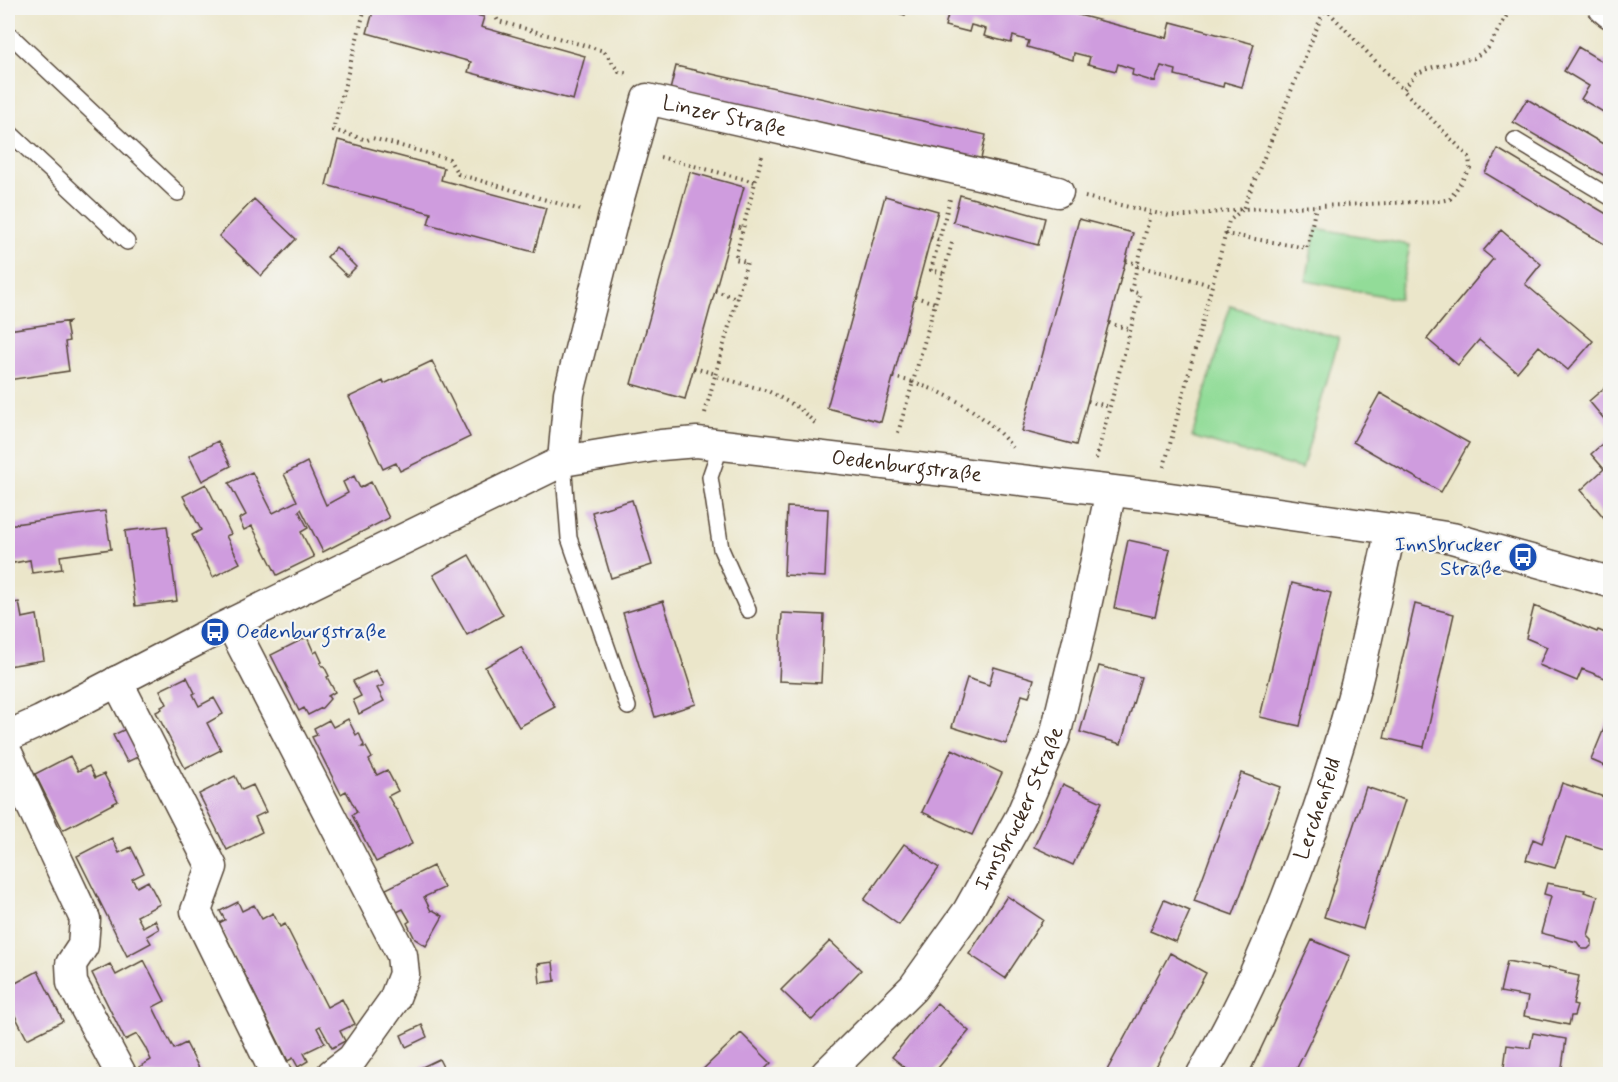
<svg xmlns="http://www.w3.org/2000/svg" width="1618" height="1082" viewBox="0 0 1618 1082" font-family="Mynerve,sans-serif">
<rect width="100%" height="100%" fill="#f6f6f2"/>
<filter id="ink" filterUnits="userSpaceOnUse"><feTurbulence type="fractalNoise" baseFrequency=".0167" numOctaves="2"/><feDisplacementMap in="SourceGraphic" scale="12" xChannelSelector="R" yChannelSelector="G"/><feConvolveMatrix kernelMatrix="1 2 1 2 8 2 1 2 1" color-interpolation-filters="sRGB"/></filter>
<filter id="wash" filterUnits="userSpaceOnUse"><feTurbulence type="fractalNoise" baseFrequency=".008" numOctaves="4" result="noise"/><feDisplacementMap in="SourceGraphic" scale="24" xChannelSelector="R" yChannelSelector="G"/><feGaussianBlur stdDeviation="1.35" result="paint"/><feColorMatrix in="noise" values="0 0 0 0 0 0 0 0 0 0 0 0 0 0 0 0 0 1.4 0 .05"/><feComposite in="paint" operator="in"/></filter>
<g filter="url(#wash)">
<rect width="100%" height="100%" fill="#ebe6ca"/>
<path fill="#92dc98" stroke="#66835b" stroke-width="1.5" d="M1316,228L1410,245L1399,299L1306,281Z
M1230,306L1339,338L1302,469L1192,437Z"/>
<g id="blocks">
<path fill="#cf9cde" d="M374,8H449L484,17L481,27L585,56L573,100L468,72L471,62L367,33Z
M881,8H907L905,15Z
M950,8H1052L1167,38L1171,22L1254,44L1242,87L1224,82L1223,87L1175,75L1176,70L1161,66L1155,82L1132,75L1133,69L1118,64L1116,71L1088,64L1090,57L1074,53L1073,60L1027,47L1029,41L1013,36L1011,43L984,36L986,29L971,25L969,32L945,26Z
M1578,47L1603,62L1604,60L1610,64V116L1581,99L1589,86L1564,71Z
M676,66L986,135L981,159L670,90Z
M1527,99L1610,148V179L1513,122Z
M338,140L444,168L441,180L546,208L534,252L428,224L431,213L326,185Z
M1498,149L1610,216V237L1606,245L1485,173Z
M690,172L744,187L685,399L631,384Z
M960,195L1045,218L1038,245L953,222Z
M885,196L938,211L881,422L827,408Z
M254,199L296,239L261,276L219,236Z
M1079,219L1133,233L1076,445L1022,431Z
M1501,230L1541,264L1525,284L1593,341L1568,370L1539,346L1517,372L1479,340L1458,365L1427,339L1493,259L1483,251Z
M336,247L356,267L347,276L327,257Z
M71,321L66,324L69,341L65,342L69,371L8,380V330Z
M432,361L470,437L400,471L396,463L383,469L349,397L383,381L384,384Z
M1610,383V426L1589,401Z
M1380,393L1469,443L1441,492L1353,442Z
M1610,437V525L1581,490L1604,469L1591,454Z
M218,441L231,466L202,481L189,456Z
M307,462L326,505L348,493L343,482L354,476L360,488L371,482L389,518L323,552L301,509L299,511L308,528L301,532L314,557L277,575L252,526L244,530L239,519L246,515L229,483L252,472L273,513L297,501L284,474Z
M206,484L231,534L226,536L240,563L213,577L192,535L201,530L183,496Z
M632,500L652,565L611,578L592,512Z
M787,507L828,509L825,577L784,575Z
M105,511L111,549L60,556L62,569L32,573L30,560L8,564V525Z
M167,526L177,601L135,606L125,531Z
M1128,540L1170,549L1155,617L1114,608Z
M469,555L503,615L467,635L433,575Z
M1292,583L1331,593L1300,726L1260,717Z
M663,601L696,704L655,717L623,613Z
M19,602L22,618L37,615L44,660L8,666V604Z
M1415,604L1454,614L1424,747L1384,738Z
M1534,606L1597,632L1598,630L1610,635V680L1582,669L1577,681L1539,665L1547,647L1526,638Z
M782,613L824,615L821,683L779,681Z
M307,637L314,653L317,651L322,662L320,663L322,666H324L329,676L327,677L335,692L328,696L330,699L322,708L308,715L304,708L299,711L271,655Z
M521,647L555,707L519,727L485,667Z
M1099,666L1141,677L1121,744L1080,732Z
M994,667L1034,679L1029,697L1022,695L1006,744L952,727L967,678L989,685Z
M376,670L384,685L377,688L384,701L359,714L353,700L361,696L353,681Z
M187,677L195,693L193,694L199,706L214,698L223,714L207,723L221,750L185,768L156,712L162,709L161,707L167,704L160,690Z
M1610,714V768L1591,760Z
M348,719L356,735L359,733L364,745L362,747H366L372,758L369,760L377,775L387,770L398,791L388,796L396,810H397L412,844L376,862L352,815L357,812L346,791L341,794L312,737L317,735L314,728L329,720L333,727Z
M128,728L142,755L127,762L113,735Z
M952,749L1002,773L972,835L922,812Z
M70,756L78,771L89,766L95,778L104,774L118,801L63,830L35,774Z
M1241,773L1280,787L1233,915L1194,901Z
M235,776L242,790L253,785L266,812L255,817L262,832L227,850L199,794Z
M1610,780V851L1566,837L1555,868L1526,860L1533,839L1542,843L1562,783L1604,797Z
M1063,784L1102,802L1073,865L1034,847Z
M1366,787L1405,800L1363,929L1324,917Z
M112,838L119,853L131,847L144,873L132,879L137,887L148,881L160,904L137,916L143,927L155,920L159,929L147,936L151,943L127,956L77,856Z
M904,844L939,868L899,925L864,900Z
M433,866L444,888L424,897L431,911L433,910L443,916L426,946L415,939L407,923L410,921L403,909L397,912L386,889Z
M1547,883L1585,890L1584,892L1598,896L1588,936L1592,940V945L1588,949H1582L1577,942L1541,933L1551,896L1544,894Z
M1007,896L1043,920L1005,978L969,954Z
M1164,900L1190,911L1176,942L1150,931Z
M238,902L242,911L254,905L262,919L273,913L280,927L285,924L327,1007L342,999L355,1024L340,1031L345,1041L332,1048L320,1026L317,1028L325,1043L304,1053L308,1061L298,1067L293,1058L288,1061L219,923L225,920L220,911Z
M1312,940L1350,956L1340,980L1294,1074H1249Z
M830,941L861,970L812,1020L781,990Z
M1170,953L1206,973L1174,1033L1152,1074H1105Z
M144,960L165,1001L153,1007L167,1036L174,1049L186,1043L202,1074H143L139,1067L151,1060L145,1047L137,1034L125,1040L92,973L110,964L116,975Z
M1507,961L1548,969L1549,967L1566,971L1565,973L1579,976L1573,1005L1577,1006L1574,1016H1571L1569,1025L1524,1016L1528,997L1500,992Z
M553,962L555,981L540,983L538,964Z
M38,971L63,1021L27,1039L8,1002L10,986Z
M937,1003L969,1031L933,1074H913L892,1057Z
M422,1025L427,1037L406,1047L401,1035Z
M741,1033L771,1063L760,1074H698Z
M1533,1033L1566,1039L1561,1074H1503L1507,1045L1530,1048Z
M439,1059L444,1069L431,1074H424L420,1068Z"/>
</g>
</g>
<g filter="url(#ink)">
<use href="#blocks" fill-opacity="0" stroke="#554638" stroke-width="1.5"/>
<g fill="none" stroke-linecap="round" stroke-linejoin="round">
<g stroke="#554638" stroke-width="18">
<path id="service" d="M8,33L178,193
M8,131L127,242
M1515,140L1610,197
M721,445L710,477L721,549L748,610
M563,461L569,538L628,707"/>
</g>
<g stroke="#554638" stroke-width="33">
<g id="minor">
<path d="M1604,8L1610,13"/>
<path id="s1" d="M563,461L569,393L613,219L647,99L1058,192"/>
<path d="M231,624L402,955L404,974L394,1000L352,1059L332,1074"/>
<path d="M117,681L212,867L196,911L276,1074"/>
<path id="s2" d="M8,736L41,721L201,638L563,461L661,445L697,442L1156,496L1427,534L1452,538L1610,582"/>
<path d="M8,755L85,919L83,946L71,964L72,983L121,1074"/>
<path id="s3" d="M826,1074L913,988L968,911L1021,816L1055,736L1082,624L1111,491"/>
<path id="s4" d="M1202,1074C1246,1002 1279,922 1307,842C1325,790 1342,738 1356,685C1369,633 1379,581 1391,529"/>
</g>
</g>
<path stroke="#554638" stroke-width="4" stroke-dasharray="1.5 4.5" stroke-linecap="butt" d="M365,8L333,130L367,140L372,138L449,159L458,174L584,211
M491,8L498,21L604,51L619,72L629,74
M1325,8L1403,90
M762,156L735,259L747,262L715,376L768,391L799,408L817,425
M660,157L755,182
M1085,197L1169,216H1185L1243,209L1325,8
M733,226L743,229
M1225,234L1307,248L1316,206
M931,237L939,240
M952,243L913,382C923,386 934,389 943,394C970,406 995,426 1013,448
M1126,261L1138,264
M1137,266L1212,285
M943,273L931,270L950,199
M715,291L737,298
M915,297L935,303
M1109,323L1131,330
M694,368L716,374
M893,377L913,382L897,436
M1088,401L1110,407
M705,413L715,376
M1096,459L1140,294L1131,291L1151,211
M1164,467L1229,221L1243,209L1440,201L1450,199L1470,168L1469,157L1403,90L1416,74L1429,68L1474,58L1488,48L1511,8
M381,1070L391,1074"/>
<use href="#service" stroke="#fff" stroke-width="15"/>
<use href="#minor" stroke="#fff" stroke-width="30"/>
</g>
</g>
<defs>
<g id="bus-disc" transform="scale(1.5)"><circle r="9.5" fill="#1a4fb4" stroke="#f6f6f2"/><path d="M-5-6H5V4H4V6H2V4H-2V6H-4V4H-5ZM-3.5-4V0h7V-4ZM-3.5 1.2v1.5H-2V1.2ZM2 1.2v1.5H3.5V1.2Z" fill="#fff"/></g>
</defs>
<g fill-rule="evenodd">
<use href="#bus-disc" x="1523" y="557"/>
<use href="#bus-disc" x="215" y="632"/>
</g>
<g text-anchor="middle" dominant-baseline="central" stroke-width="4.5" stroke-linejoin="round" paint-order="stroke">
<g font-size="21" fill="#3b2a1e" stroke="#f6f6f2">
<text stroke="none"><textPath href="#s1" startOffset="452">Linzer Straße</textPath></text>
<text stroke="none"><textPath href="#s2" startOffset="966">Oedenburgstraße</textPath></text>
<text stroke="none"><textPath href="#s3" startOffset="332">Innsbrucker Straße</textPath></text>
<text stroke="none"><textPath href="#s4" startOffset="290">Lerchenfeld</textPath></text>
</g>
<g font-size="21" fill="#164399" stroke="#f6f6f2" text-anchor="end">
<text x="1502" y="545">Innsbrucker<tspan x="1502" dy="24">Straße</tspan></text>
<text x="236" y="632" text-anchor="start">Oedenburgstraße</text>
</g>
</g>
<rect width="1618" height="1082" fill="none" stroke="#f6f6f2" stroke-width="30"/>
</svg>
